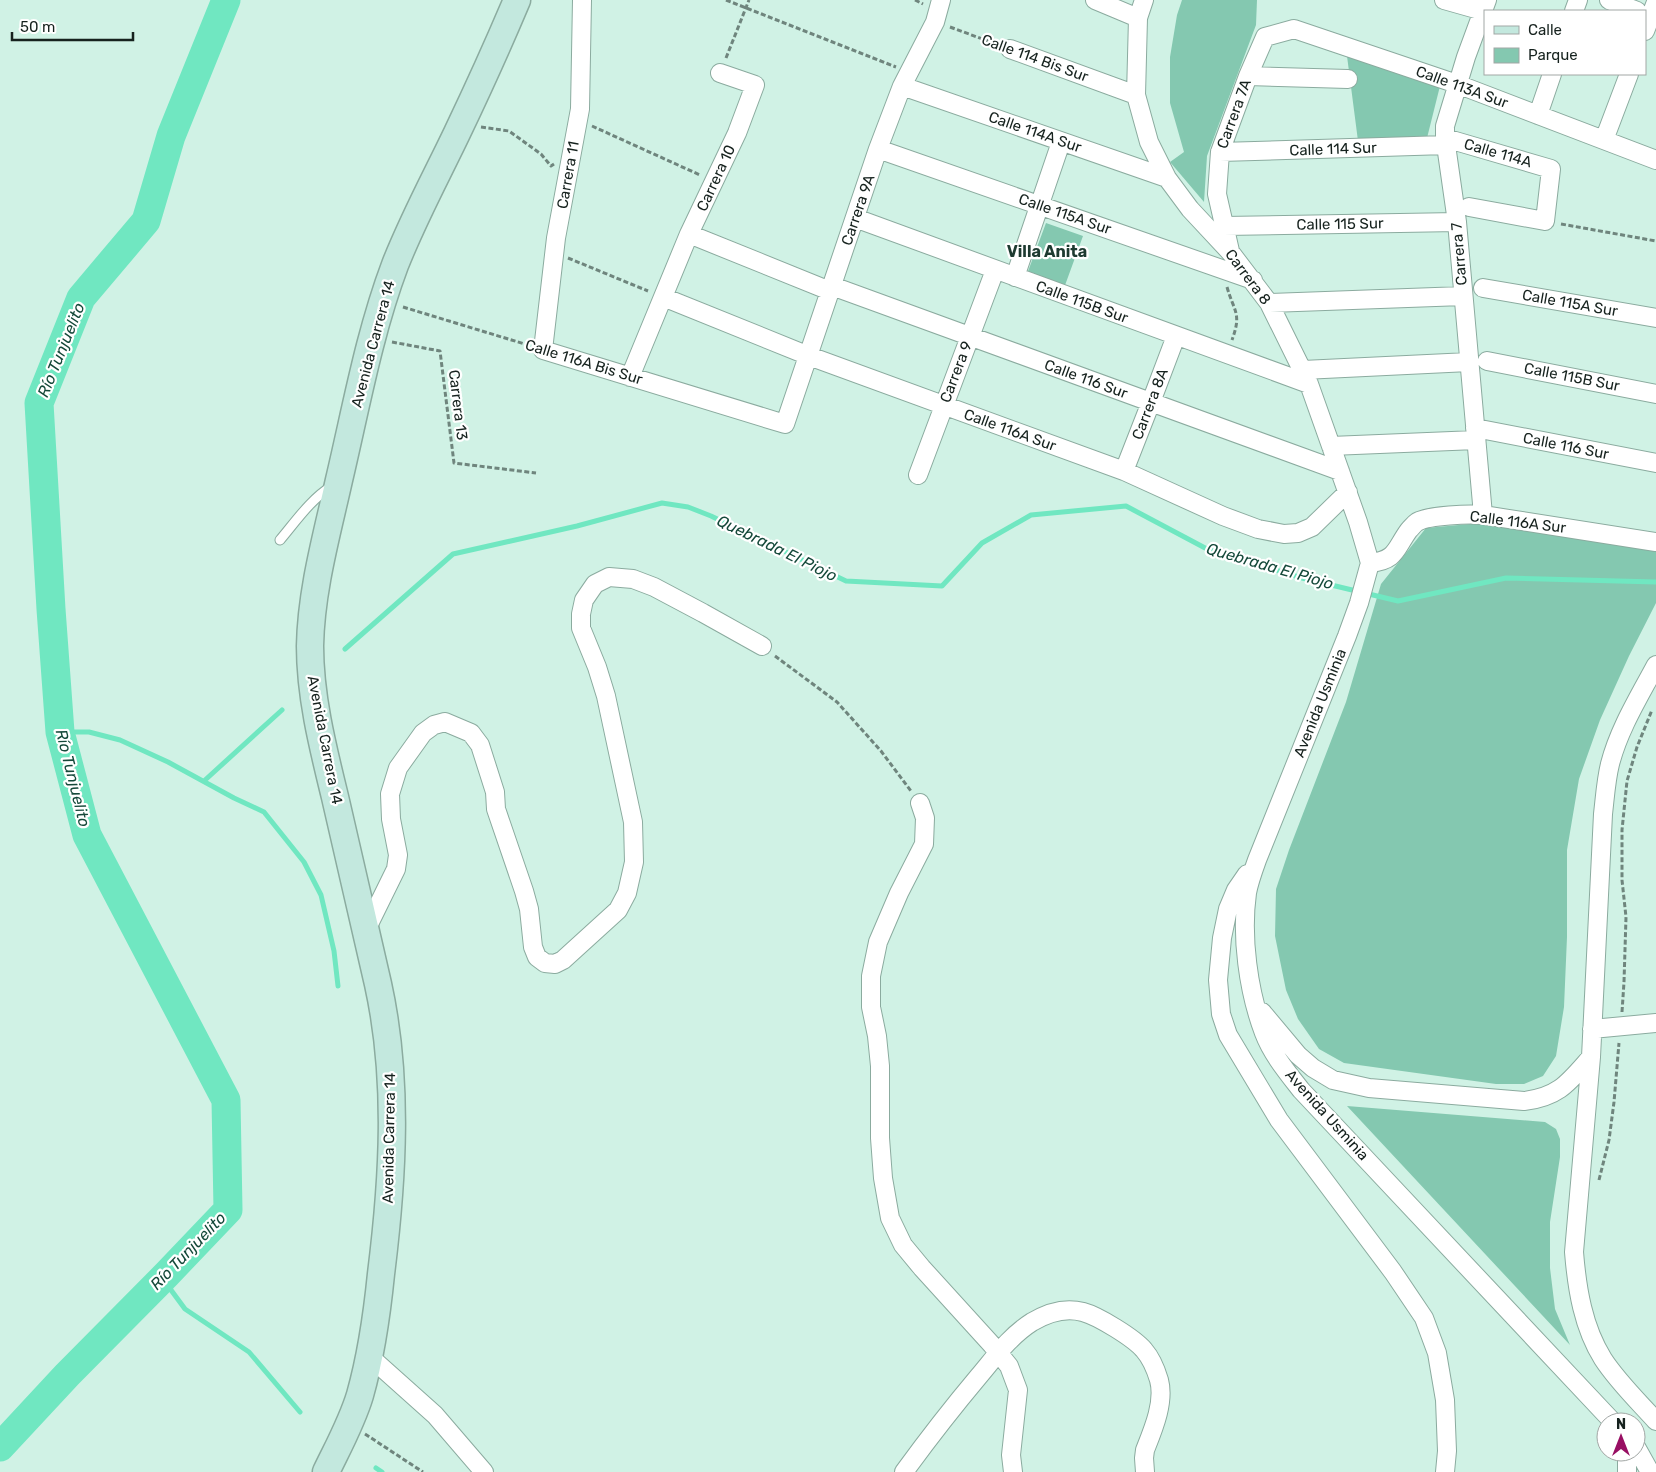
<svg xmlns="http://www.w3.org/2000/svg" width="1656" height="1472" viewBox="0 0 1656 1472" font-family="Rubik,sans-serif">
<rect width="100%" height="100%" fill="#d0f2e5"/>
<path fill="#84c8b0" d="M1182,0H1257L1256,25L1207,156L1204,202L1170,162L1184,152L1170,103V57L1177,15Z
M1347,56L1440,86L1427,138L1358,141Z
M1046,223L1083,236L1064,288L1027,274Z
M1492,522L1656,549V603L1629,656L1600,720L1579,779L1567,850V937L1564,1007L1556,1056L1543,1076L1524,1084H1496L1344,1063L1319,1049L1298,1019L1286,990L1275,936L1276,889L1289,850L1346,702L1381,584L1426,528Z
M1347,1106L1545,1122L1556,1129L1560,1139V1157L1550,1222V1268L1555,1309L1570,1345Z"/>
<g fill="none" stroke-linecap="round" stroke-linejoin="round">
<path stroke="#70e7c1" stroke-width="5" d="M345,649L453,554L577,526L662,503L688,507L711,516L846,581L942,586L982,543L1031,515L1126,506L1207,549L1302,578L1398,601L1506,578L1656,582
M60,732H89L120,740L168,762L234,798L264,812L304,862L321,895L334,951L338,986
M204,781L282,710
M167,1274L171,1290L185,1309L249,1352L300,1412
M376,1468L382,1472"/>
<path stroke="#70e7c1" stroke-width="29" d="M0,1447L67,1375L167,1274L228,1210L226,1100L87,835L60,732L51,609L39,403L81,298L146,221L171,136L226,0"/>
<g stroke="#8bab9f" stroke-width="11">
<path id="service" d="M280,540C296,521 311,499 332,486"/>
</g>
<g stroke="#8bab9f" stroke-width="20">
<path id="minor" d="M582,0L580,109L556,238L543,350L785,424L878,149L902,86L935,22L941,0
M1095,0L1138,18
M1144,0L1138,18L1136,95L1149,142L1167,178L1190,209L1231,253L1269,303L1309,384L1358,522L1370,563L1359,603L1347,636L1257,860C1253,871 1249,882 1247,893C1241,936 1248,991 1264,1033C1272,1054 1287,1072 1301,1090L1613,1422
M1444,0L1483,11
M1609,0L1637,11
M1574,11L1578,0
M1645,31L1656,2
M1010,49L1136,95
M1248,76L1348,79
M902,86L1167,178
M1538,115L1552,74
M1445,138L1551,169L1545,221L1469,207
M1604,140L1629,74
M878,149L1253,280
M1220,152L1446,145
M855,218L1309,384
M1224,226L1457,222
M689,234L830,291
M1230,251L1217,194L1220,152L1248,76L1265,37L1294,29L1457,84L1656,160
M1015,277L1061,142
M832,286L1340,471
M1483,288L1656,318
M663,297L809,356L1124,471L1223,516L1258,529L1284,534L1298,533L1312,527L1348,492
M1269,303L1463,296
M1487,361L1656,394
M1303,370L1469,362
M630,377L689,234L737,133L755,85L720,73
M1475,428L1656,463
M1331,446L1476,440
M1124,471L1151,402L1176,336
M918,475L995,270
M1483,515L1457,222L1445,138V126L1466,57L1487,0
M1370,563C1397,560 1395,549 1409,530C1412,527 1414,524 1417,522C1429,515 1469,514 1483,515L1656,542
M1656,665C1639,697 1619,729 1610,764C1606,780 1605,797 1603,814L1591,1057L1574,1252C1577,1289 1583,1327 1603,1359C1618,1382 1638,1401 1656,1421
M920,803L925,818L924,844L899,893L878,942L871,976V1007L877,1036L880,1066V1138L883,1178L890,1218L903,1245L922,1268L992,1345L1009,1366L1018,1390L1011,1455L1013,1472
M1247,874L1236,890L1228,909L1222,938L1218,980L1221,1014L1228,1035L1279,1120L1393,1272L1424,1318L1437,1353L1445,1400L1447,1451L1445,1472
M366,930L396,869L398,855L391,819L390,794L398,768L423,733L434,725L445,722L471,733L480,745L495,792L496,809L524,891L529,909L533,947L537,957L545,963L555,964L563,960L618,910L627,893L634,862L633,822L606,696L597,667L581,628V614L584,600L595,584L609,577L633,579L654,587L703,613L762,646
M1262,1012L1298,1055L1313,1068L1333,1080L1369,1088L1524,1101C1559,1097 1569,1082 1591,1057
M1592,1029L1656,1023
M369,1356L435,1415L484,1472
M1636,1447L1650,1472
M1627,1452V1472
M904,1472C928,1439 953,1407 979,1376C995,1357 1010,1336 1032,1322C1047,1313 1065,1307 1083,1312C1098,1316 1134,1338 1144,1350C1151,1358 1156,1370 1159,1380C1165,1402 1153,1430 1145,1450L1144,1458L1145,1472"/>
</g>
<g stroke="#8bab9f" stroke-width="29">
<path id="secondary" d="M326,1472C338,1447 352,1422 360,1395C371,1356 377,1314 381,1274C393,1178 399,1079 378,984C364,922 349,859 335,797C323,748 310,697 310,646C311,590 327,534 339,480C356,408 369,334 395,265C413,219 436,177 457,133C478,89 498,45 517,0"/>
</g>
<path stroke="#6f857d" stroke-width="3" stroke-dasharray="5 2.5" stroke-linecap="butt" d="M726,0L896,67
M915,0L923,4
M950,27L996,44
M726,58L749,0
M592,126L700,175
M481,127L509,131L541,154L551,166L554,164
M1561,224L1656,241
M568,258L648,291
M1227,287C1234,312 1242,313 1232,340
M403,307L528,345
M392,342L440,351L454,463L536,473
M775,656L837,702L881,751L911,791
M1622,1012L1624,982L1626,917L1622,880V830L1627,781L1637,747L1652,710
M1599,1180L1609,1140L1614,1102L1619,1043
M365,1434L423,1472"/>
<use href="#service" stroke="#fff" stroke-width="9"/>
<use href="#minor" stroke="#fff" stroke-width="18"/>
<use href="#secondary" stroke="#c3e8de" stroke-width="26"/>
</g>
<g text-anchor="middle" dominant-baseline="central" stroke-width="4.5" stroke-linejoin="round" paint-order="stroke">
<g font-size="15" fill="#16221e" stroke="#fff">
<text transform="translate(1035 58) rotate(20)">Calle 114 Bis Sur</text>
<text transform="translate(1462 87) rotate(20)">Calle 113A Sur</text>
<text transform="translate(1234 114) rotate(-70)">Carrera 7A</text>
<text transform="translate(1035 132) rotate(19)">Calle 114A Sur</text>
<text transform="translate(1333 149) rotate(-2)">Calle 114 Sur</text>
<text transform="translate(1498 153) rotate(16)">Calle 114A</text>
<text transform="translate(568 175) rotate(-80)">Carrera 11</text>
<text transform="translate(716 178) rotate(-65)">Carrera 10</text>
<text transform="translate(858 210) rotate(-71)">Carrera 9A</text>
<text transform="translate(1065 214) rotate(19)">Calle 115A Sur</text>
<text transform="translate(1340 224) rotate(-1)">Calle 115 Sur</text>
<text transform="translate(1459 254) rotate(-95)">Carrera 7</text>
<text transform="translate(1248 277) rotate(53)">Carrera 8</text>
<text transform="translate(1082 302) rotate(20)">Calle 115B Sur</text>
<text transform="translate(1570 303) rotate(10)">Calle 115A Sur</text>
<text transform="translate(373 344) rotate(-75)">Avenida Carrera 14</text>
<text transform="translate(584 362) rotate(17)">Calle 116A Bis Sur</text>
<text transform="translate(956 372) rotate(-69)">Carrera 9</text>
<text transform="translate(1572 377) rotate(11)">Calle 115B Sur</text>
<text transform="translate(1086 379) rotate(20)">Calle 116 Sur</text>
<text transform="translate(1150 404) rotate(-69)">Carrera 8A</text>
<text transform="translate(458 405) rotate(83)">Carrera 13</text>
<text transform="translate(1010 430) rotate(20)">Calle 116A Sur</text>
<text transform="translate(1566 446) rotate(11)">Calle 116 Sur</text>
<text transform="translate(1518 522) rotate(7)">Calle 116A Sur</text>
<text transform="translate(1320 703) rotate(-68)">Avenida Usminia</text>
<text transform="translate(325 740) rotate(79)">Avenida Carrera 14</text>
<text transform="translate(1327 1115) rotate(48)">Avenida Usminia</text>
<text transform="translate(389 1138) rotate(-89)">Avenida Carrera 14</text>
</g>
<g font-size="16" font-weight="bold" fill="#1d3a30" stroke="#fff">
<text x="1047" y="251">Villa Anita</text>
</g>
<g font-size="16" font-style="italic" fill="#15493a" stroke="#fff">
<text transform="translate(61 350) rotate(-68)">Río Tunjuelito</text>
<text transform="translate(777 548) rotate(26)">Quebrada El Piojo</text>
<text transform="translate(1270 566) rotate(16)">Quebrada El Piojo</text>
<text transform="translate(73 778) rotate(76)">Río Tunjuelito</text>
<text transform="translate(188 1251) rotate(-46)">Río Tunjuelito</text>
</g>
</g>
<rect x="1484" y="10" width="162" height="65" fill="#ffffff" stroke="#a2a7a5"/>
<rect x="1494" y="26" width="25" height="8" fill="#c3e8de" stroke="#a2a7a5"/>
<text x="1528" y="35" font-size="15" fill="#16221e">Calle</text>
<rect x="1494" y="48" width="25" height="15" fill="#84c8b0" stroke="#a2a7a5"/>
<text x="1528" y="60" font-size="15" fill="#16221e">Parque</text>
<g transform="translate(1621 1437)"><circle r="24" fill="#ffffff" stroke="#a2a7a5"/>
<path d="M0-4L9 19L0 12L-9 19Z" fill="#980f63"/>
<text y="-8" font-size="14" font-weight="bold" text-anchor="middle" fill="#16221e">N</text>
</g>
<path d="M12 32v8h121v-8" fill="none" stroke="#16221e" stroke-width="2.5"/>
<text x="20" y="32" font-size="15" fill="#16221e" stroke="#ffffff" stroke-width="4" paint-order="stroke">50 m</text>
</svg>
